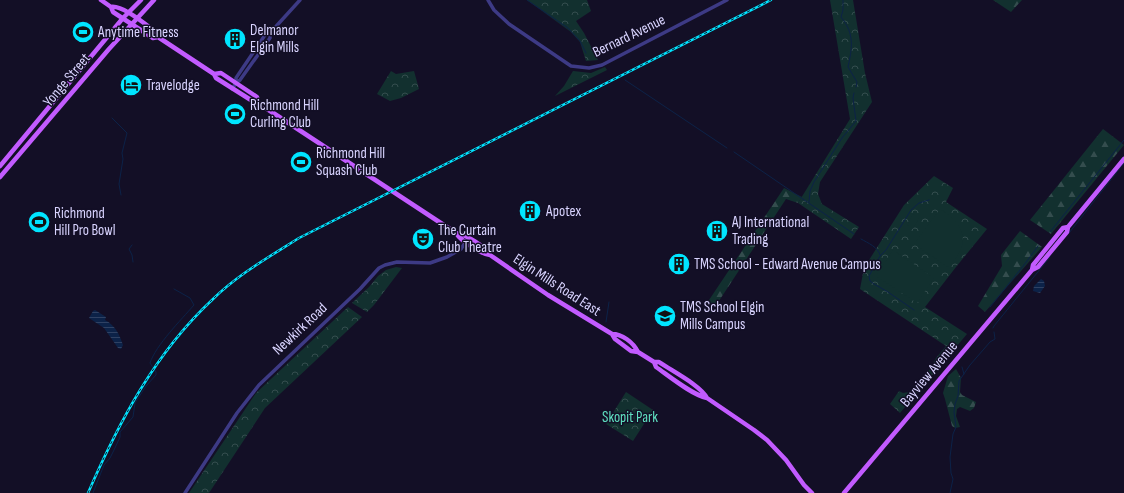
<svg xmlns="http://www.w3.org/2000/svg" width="1124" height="493" viewBox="0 0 1124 493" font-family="'Sofia Sans Condensed',sans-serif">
<defs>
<pattern id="forest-firs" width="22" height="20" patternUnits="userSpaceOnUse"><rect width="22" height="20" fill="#12302f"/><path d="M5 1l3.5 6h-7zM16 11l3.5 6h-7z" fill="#344d4e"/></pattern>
<pattern id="park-crowns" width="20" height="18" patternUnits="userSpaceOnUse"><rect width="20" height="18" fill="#12302f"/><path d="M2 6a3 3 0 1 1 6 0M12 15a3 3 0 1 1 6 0" fill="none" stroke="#344d4e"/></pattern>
<pattern id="water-rules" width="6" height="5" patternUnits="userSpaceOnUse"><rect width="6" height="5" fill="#0c2248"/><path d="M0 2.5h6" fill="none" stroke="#2f4163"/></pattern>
</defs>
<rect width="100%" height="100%" fill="#130f26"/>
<path fill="url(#forest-firs)" d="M993,0H1022L1011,12Z
M1103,129L1124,145L1051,234L1030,220Z
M784,188L802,197L798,203L786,199L711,313L703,309Z
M1020,231L1042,247L985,312L978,306L1002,266L1001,255Z
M956,369L961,378L960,392L962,395L976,402L974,408L970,411L960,407L957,409L956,416L960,427L955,428L952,426L945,399L943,393L948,376Z"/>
<path fill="url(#park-crowns)" d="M527,0H587L591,11L576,21L584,33L598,60L586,61L580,42L571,32Z
M830,0H853L865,73L872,102L820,182L818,194L822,204L859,227L851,239L798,203L850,119Z
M605,67L607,70L555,96L564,86L573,71L591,73Z
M391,71L396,74L414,71L419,89L401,98L390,101L377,94Z
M934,176L953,188L946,202L987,229L956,267L925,307L967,334L900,413L890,404L899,391L903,393L909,392L930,369L936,358L946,346L860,289L864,268L904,205Z
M396,267L402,268L374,305L367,312L352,303L369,287L378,276L386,270Z
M348,307L362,317L265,408L209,493H189L256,393Z
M626,392L653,410L633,441L606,424Z"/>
<path fill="#12302f" d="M940,209C955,218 969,232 960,251C958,257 952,262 948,267L914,244Z
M913,214L919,218L913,229L907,225Z
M893,250L934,278L917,303L876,276Z"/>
<path fill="url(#water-rules)" d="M1041,279L1044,281L1045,286L1040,293L1033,291L1034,286Z
M95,310L106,317L105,320C116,326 119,334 123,345L121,349L118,348L104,328L89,318L93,311Z"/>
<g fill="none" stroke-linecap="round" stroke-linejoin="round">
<path stroke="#0c2248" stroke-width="1" d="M527,0L568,28L580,41L586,53
M843,0V10L841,17C855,34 852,48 848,67L857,82L856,87
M625,80L727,148
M112,118L127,133L122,153L123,159L119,184L121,195
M734,152L854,234
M809,202L810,191L814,182L842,138L856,121L853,98L854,93
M1050,232L1124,140
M1069,233L1124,163
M861,239C868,243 878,247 880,255
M132,245L129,249L132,255L133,262
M990,307L1024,265L1038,246
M914,310L888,292L874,284L870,281L869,276L880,256L886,250L911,210L919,203L929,200
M606,322L609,302
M993,328L994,326L1050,257
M962,367L964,374
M93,493L104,465L110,458L114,450L120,437V432L133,417L135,403L146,386L156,375V372L150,363C156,345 181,320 194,305L190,298L174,289
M950,493L953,479L951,473L950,457L953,434L956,427L954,412L955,404L958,396L959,381L970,365L990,342L995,339L994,332"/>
<path stroke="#3d3a85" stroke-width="3.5" d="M488,0L494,10L509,24L571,66L589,68L602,65L727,0
M236,83L240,80L270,38V33
M232,89L236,83V78L265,35L270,33L300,0
M185,493L237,413L259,385L360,289L379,268L385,265L397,262L430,263L447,257L461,249L468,238"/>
<path stroke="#c25bff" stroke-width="4.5" d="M101,0L111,7L113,12L153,38L158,37
M111,7C123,5 146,25 156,32L158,37L214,74L216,78L254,102L258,103L456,233C465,234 486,247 490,255
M214,74L221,73L257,97L258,103
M0,166L123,18L141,0
M0,177L109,49L154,0
M456,233C461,241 481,254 490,255L548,295L612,334L615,339L631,351L638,352L654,362L656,367C669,376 692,395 707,398L754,430L767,440L786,460L804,485L812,493
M1032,270L1038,267L1067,232L1068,227
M612,334C622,334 633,342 638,352
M654,362H659C672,371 700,385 707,398
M844,493L1032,270L1033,265L1063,228L1068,227L1124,159"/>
<g stroke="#00e5ff" stroke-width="2.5">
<path id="rail" d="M88,493C119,422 155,353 212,300C237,275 269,257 299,238L771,0"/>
</g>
<use href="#rail" stroke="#130f26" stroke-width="1" stroke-dasharray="3" stroke-linecap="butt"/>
</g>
<defs>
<g id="stadium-disc" transform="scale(1.15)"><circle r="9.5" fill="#00e5ff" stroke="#130f26"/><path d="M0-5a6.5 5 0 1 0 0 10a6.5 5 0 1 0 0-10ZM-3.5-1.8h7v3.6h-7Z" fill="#111"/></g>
<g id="building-disc" transform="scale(1.15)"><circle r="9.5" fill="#00e5ff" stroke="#130f26"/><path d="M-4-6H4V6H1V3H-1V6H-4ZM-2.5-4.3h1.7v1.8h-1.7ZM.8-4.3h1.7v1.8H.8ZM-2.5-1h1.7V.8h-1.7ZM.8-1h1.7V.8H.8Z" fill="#111"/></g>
<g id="hotel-disc" transform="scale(1.15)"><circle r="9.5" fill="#00e5ff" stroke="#130f26"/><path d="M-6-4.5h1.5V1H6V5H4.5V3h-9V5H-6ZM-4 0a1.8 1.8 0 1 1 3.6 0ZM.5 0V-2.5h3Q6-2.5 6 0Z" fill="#111"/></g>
<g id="theatre-disc" transform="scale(1.15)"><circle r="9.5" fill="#00e5ff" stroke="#130f26"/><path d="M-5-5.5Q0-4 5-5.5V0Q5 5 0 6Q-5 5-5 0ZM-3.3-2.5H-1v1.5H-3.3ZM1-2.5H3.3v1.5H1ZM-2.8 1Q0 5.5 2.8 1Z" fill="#111"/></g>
<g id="school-disc" transform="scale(1.15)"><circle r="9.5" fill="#00e5ff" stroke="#130f26"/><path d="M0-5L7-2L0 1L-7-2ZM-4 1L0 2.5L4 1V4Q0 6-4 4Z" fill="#111"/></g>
</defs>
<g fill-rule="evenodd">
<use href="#stadium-disc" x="83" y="32"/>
<use href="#building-disc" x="235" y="39"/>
<use href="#hotel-disc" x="131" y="85"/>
<use href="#stadium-disc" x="235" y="114"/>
<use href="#stadium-disc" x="301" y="162"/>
<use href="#building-disc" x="530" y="211"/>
<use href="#stadium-disc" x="39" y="222"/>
<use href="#building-disc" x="717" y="231"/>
<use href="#theatre-disc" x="423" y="239"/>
<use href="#building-disc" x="679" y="264"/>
<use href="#school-disc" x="665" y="316"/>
</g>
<g text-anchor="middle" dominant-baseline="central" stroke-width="3" stroke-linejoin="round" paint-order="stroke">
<g font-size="15" fill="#d9d4ff" stroke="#130f26" text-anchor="start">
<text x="250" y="30">Delmanor<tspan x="250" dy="17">Elgin Mills</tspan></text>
<text x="98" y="32">Anytime Fitness</text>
<text x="146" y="85">Travelodge</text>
<text x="250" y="105">Richmond Hill<tspan x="250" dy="17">Curling Club</tspan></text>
<text x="316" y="153">Richmond Hill<tspan x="316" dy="17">Squash Club</tspan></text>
<text x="546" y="211">Apotex</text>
<text x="54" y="213">Richmond<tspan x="54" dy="17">Hill Pro Bowl</tspan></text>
<text x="732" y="222">AJ International<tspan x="732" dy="17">Trading</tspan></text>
<text x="438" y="230">The Curtain<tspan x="438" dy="17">Club Theatre</tspan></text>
<text x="694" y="264">TMS School - Edward Avenue Campus</text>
<text x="680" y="307">TMS School Elgin<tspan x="680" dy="17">Mills Campus</tspan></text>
</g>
<g font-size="15" fill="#d9d4ff" stroke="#130f26">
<text transform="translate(629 36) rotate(-26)">Bernard Avenue</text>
<text transform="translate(67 80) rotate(-50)">Yonge Street</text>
<text transform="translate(557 285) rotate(33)">Elgin Mills Road East</text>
<text transform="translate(300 329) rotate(-43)">Newkirk Road</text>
<text transform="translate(929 374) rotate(-50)">Bayview Avenue</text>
</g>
<g font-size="15" fill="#5fe0c0" stroke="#130f26">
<text x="630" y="417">Skopit Park</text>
</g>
</g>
</svg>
